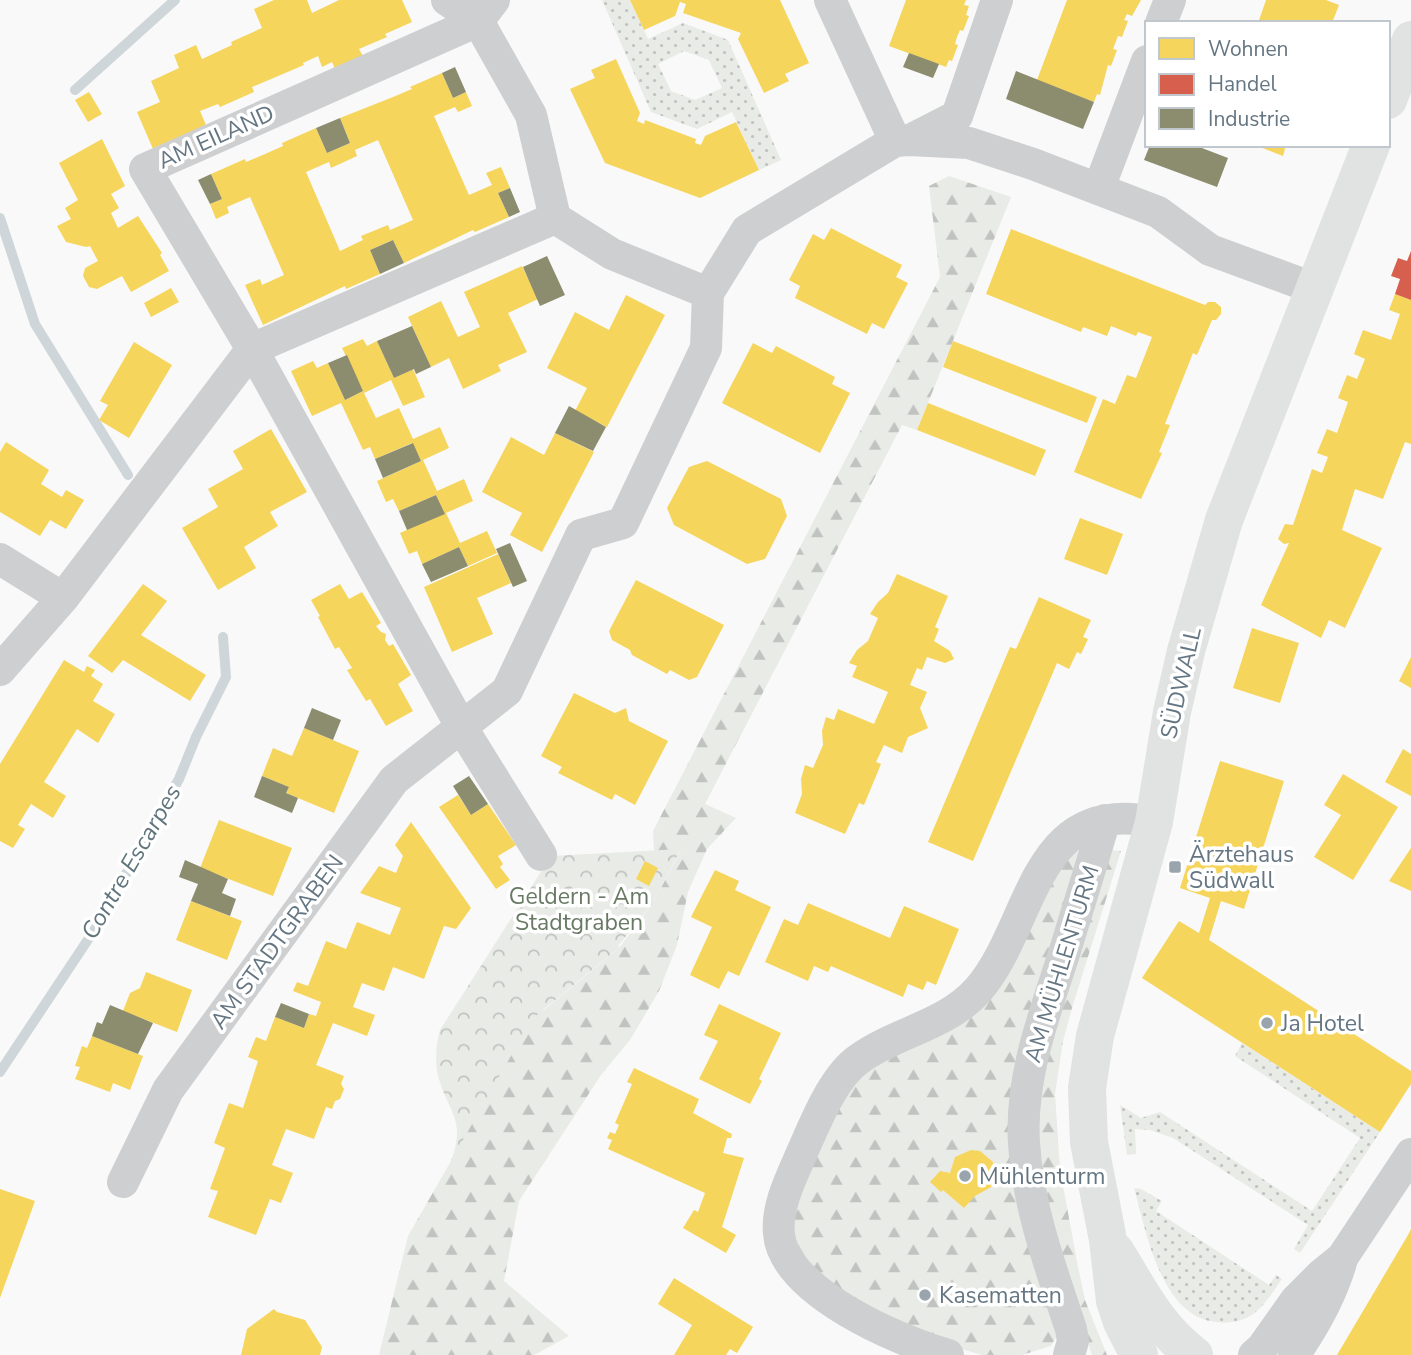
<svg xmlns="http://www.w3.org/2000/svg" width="1411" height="1355" viewBox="0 0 1411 1355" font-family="'Nunito Sans',sans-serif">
<defs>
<pattern id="grass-dots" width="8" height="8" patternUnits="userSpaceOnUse" patternTransform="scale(1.75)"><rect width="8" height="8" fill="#e8ebe6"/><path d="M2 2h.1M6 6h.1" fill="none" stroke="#c0c3c0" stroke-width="1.8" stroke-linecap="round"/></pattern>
<pattern id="forest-firs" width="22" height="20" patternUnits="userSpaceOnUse" patternTransform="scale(1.75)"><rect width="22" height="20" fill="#e8ebe6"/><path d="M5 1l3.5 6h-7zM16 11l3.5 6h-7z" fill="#c0c3c0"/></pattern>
<pattern id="park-crowns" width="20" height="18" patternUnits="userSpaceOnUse" patternTransform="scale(1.75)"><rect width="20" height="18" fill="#e8ebe6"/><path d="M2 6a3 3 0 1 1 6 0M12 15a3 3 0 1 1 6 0" fill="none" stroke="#c0c3c0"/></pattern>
</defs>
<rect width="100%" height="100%" fill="#f9f9f9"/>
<path fill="url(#grass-dots)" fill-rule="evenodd" d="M602,0H630L648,39L683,23L728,40L781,160L759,170L732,112L697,129L651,112ZM684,51L709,60L722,88L695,100L671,91L658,64Z
M1242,1043L1380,1132L1300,1253L1294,1249L1308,1225L1173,1138L1150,1130L1135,1129L1136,1154L1127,1155L1120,1105L1141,1118L1160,1112L1312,1211L1360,1138L1235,1056Z
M1134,1188L1141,1189L1162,1201L1156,1211L1269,1285L1276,1275L1282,1279C1263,1306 1253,1326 1216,1322C1161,1317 1146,1231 1134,1188Z"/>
<path fill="url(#forest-firs)" d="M949,176L1011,197L917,430L902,425L705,804L736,818L707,849L688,892L677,945L659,991L630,1040L601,1075L519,1201L504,1281L569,1336L534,1355H379L408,1236L451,1161L457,1146V1120L438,1076L437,1049L440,1030L544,1010L619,948L653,903L681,850L654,851L653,831L940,277L929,186Z
M1077,848L1082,859L1020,1059L1058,1334L1051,1346L1022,1355H982L941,1343L821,1281L795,1242L794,1203L837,1102L872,1066L928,1037L1049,879Z
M1110,850L1121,851L1072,1008L1063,1041L1055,1094L1060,1169L1077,1262L1085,1300L1107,1355H1092L1045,1213L1032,1107Z"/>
<path fill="url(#park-crowns)" d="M681,849L653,903L618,946L620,947L532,1019L451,1161C467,1118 447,1112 438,1075C435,1061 436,1044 440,1030L551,856Z"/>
<path fill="#f6d55c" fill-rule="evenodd" d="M274,0H307L312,13L339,0H402L412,22L385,34L387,37L359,49L363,56L335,69L332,62L322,67L318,56L303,63L304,65L252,87L254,92L220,107L218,104L200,111L206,125L153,149L137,112L160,102L151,81L179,68L174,55L196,45L202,59L232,45L231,42L262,28L254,9Z
M630,0H780L809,63L785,74L789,81L764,93L738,39L741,33L683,13L686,4L680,2L675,16L644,30Z
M906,0H966L964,5L969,6L966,15L969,16L963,31L960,30L957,37L955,44L958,45L952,61L949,60L946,67L889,46Z
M1067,0H1141L1132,16L1127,14L1124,20L1128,21L1122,37L1118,36L1113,49L1117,50L1111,66L1108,65L1100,95L1097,94L1094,102L1037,80Z
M1266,0H1326L1339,5L1332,23H1258Z
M616,59L640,113L637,121L644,124L645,120L696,139L695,143L701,145L705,136L736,122L759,170L700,198L605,163L570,89L595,78L591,70Z
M442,73L453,98L466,92L472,106L458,112L455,107L434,116L469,195L492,185L486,173L501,167L510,188L498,193L509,217L475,232L473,230L404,263L393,240L381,245L370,250L380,274L346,289L345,286L263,325L245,285L260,279L262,285L284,275L250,197L227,207L229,213L216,219L210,204L222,199L211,174L245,159L246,162L265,154L283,146L282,143L316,128L327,153L350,143L340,118L393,97L412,89L410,87ZM378,140L413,220L390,230L388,225L361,236L363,240L340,251L306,172L329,162L331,168L357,156L355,150Z
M89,92L102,114L88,122L75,100Z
M102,139L125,186L111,194L119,208L111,213L118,228L138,216L162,253L160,255L169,271L131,292L122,276L97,289L89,287L83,276L85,268L98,261L90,246L86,247L66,242L57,226L71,219L65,208L78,200L59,163Z
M1255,145H1286L1283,156Z
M831,228L902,265L896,277L908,283L884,329L872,323L867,334L795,298L800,286L789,280L813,234L824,240Z
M1011,229L1205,305L1208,302H1215L1221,307V314L1216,320H1212L1197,355L1193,353L1165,424L1170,425L1159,452L1162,453L1141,499L1074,472L1103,399L1115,404L1127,375L1136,378L1152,337L1138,332L1136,336L1111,326L1107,336L1083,327L1081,332L986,294Z
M522,266L538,299L508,313L527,352L498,365L501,371L463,389L449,358L431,367L408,317L441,301L458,337L480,327L464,292Z
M171,288L179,302L151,317L144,303Z
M1395,294L1411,300V444L1405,442L1383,499L1355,489L1342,530L1382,548L1345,628L1329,620L1321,638L1261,605L1289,543L1284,544L1278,539L1285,524L1293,525L1312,469L1322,473L1328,457L1317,453L1327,429L1337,433L1348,402L1338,398L1347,375L1357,379L1365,359L1354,354L1363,330L1391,340L1400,314L1389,310Z
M626,295L665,315L607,427L575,411L587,388L547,368L575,312L609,330Z
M363,339L367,346L377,341L394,378L413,369L425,397L403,406L391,380L364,393L376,418L399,408L413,439L440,427L449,448L423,460L437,491L464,479L473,501L446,513L460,543L487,531L497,553L468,566L459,547L422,564L417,551L409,554L400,533L444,513L436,495L399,511L393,499L386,502L377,481L421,461L412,443L375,459L370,447L363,450L341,403L312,416L291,371L313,361L317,368L328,363L345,400L363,391L342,348Z
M953,341L1097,397L1087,423L943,367Z
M134,342L172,365L129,438L99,420L108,405L100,401Z
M753,343L772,353L776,346L835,377L832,384L850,393L820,453L722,403Z
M928,403L1046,450L1035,476L917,430Z
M271,429L307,492L270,512L278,526L244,547L256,568L218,590L182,528L218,507L208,489L243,469L233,451Z
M555,433L594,452L542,552L510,535L522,513L482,492L511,437L544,455Z
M6,442L49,470L41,484L62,497L66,490L84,500L66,529L50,520L40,536L0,512V452Z
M707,461L781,499L787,516L765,559L747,564L674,525L667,508L689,467Z
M1080,518L1123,534L1107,575L1064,559Z
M498,554L511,583L477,598L493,634L452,652L424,587Z
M897,574L948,596L935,627L939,629L934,641L950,651L954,659L945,663L927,657L922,670L917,668L910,685L927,692L920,708L928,728L908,737L902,753L884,745L876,762L881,764L864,805L859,803L845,834L795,813L802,794L801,779L805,765L813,768L823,745L822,731L826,717L834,720L838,709L874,724L888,692L852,677L857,666L849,663L857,650L868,641L878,618L870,614L878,602L888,593Z
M636,580L724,625L697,677L689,680L670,670L667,674L632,655L630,650L612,640L609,631Z
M143,584L167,601L141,635L206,675L190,701L123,660L112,673L88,656Z
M340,584L349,599L362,592L381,623L376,626L381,632L386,634L385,640L389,646L393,644L411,675L398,684L413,711L386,726L370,699L366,701L347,670L352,668L339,647L335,649L318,617L320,616L311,600Z
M1039,597L1091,620L1083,637L1088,639L1081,654L1077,652L1069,669L1057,663L973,861L928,842L1010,647L1016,649Z
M1252,628L1299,643L1280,703L1233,688Z
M1411,657V688L1399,681Z
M64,660L84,672L87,666L95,670L91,676L103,684L93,701L115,714L98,743L77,729L44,782L66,796L53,818L31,804L18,825L25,829L13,848L0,841V764Z
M574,693L615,713L626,708L629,721L668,741L635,805L615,794L612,800L558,773L562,767L541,756Z
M304,728L359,751L334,813L286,793L289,787L262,776L273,748L292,756Z
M1403,749L1411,754V796L1385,782Z
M1220,761L1284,781L1244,909L1221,901L1209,940L1411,1071V1084L1380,1132L1142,978L1179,921L1199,933L1210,898L1180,888Z
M1343,774L1398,807L1353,880L1314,857L1341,815L1324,805Z
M458,795L471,815L488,804L516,845L498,856L503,864L500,867L510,880L496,889L439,807Z
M219,820L292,848L273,896L200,868Z
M411,822L471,908L456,929L444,926L424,979L393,967L384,991L362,983L353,1007L375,1015L367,1036L333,1023L316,1065L344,1076L341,1084L344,1089L340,1099L335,1101L332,1109L326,1107L314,1139L286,1129L272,1165L293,1173L281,1203L270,1199L256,1235L208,1217L218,1191L210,1189L225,1148L214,1143L229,1103L243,1108L258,1061L248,1057L256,1037L266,1041L275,1017L304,1028L309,1014L316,1016L321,1002L293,991L297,982L308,986L326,941L346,949L357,922L390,935L401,908L360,893L379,866L396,873L403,856L395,845Z
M1411,848V891L1389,881Z
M645,861L658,868L649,886L636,879Z
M715,870L739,881L735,890L771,907L739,976L728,971L719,989L690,975L712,927L691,917Z
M191,901L242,921L227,960L176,940Z
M808,903L890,938L904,906L959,929L936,985L927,981L923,990L908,984L903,997L831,966L828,972L814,966L808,981L765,962L784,919L798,925Z
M146,972L192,990L177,1032L123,1011L130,993L140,988Z
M719,1004L781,1033L759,1079L762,1081L750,1104L699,1079L718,1041L704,1035Z
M92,1036L143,1056L130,1090L113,1083L110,1092L75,1079L80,1067L75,1066L82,1046L87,1048Z
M634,1068L699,1099L693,1113L732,1134L731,1138H727L723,1153L744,1158L722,1227L736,1235L726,1253L683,1228L694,1210L698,1212L705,1193L608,1149L612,1140L607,1138L610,1132L615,1134L619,1125L615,1123L632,1084L627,1082Z
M971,1150L980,1151L993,1162L994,1179L991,1187L975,1196L964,1208L943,1190L941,1192L930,1182L940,1171L950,1173L955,1157Z
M0,1189L35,1201L0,1298Z
M1411,1229V1355H1337L1408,1235Z
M674,1278L753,1327L737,1353L730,1349L726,1355H674L692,1325L658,1304Z
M274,1309L277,1312L305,1320L322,1347L320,1355H241L247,1329Z"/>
<path fill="#d6604d" d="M1411,251V300L1395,294L1400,279L1391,276L1398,258L1407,261Z"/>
<path fill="#8c8c6e" d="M909,53L939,64L933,78L903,67Z
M455,67L466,92L453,98L442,73Z
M1016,71L1094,102L1083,129L1006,99Z
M340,118L350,143L327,153L316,128Z
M1150,145H1194L1228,158L1217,187L1144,160Z
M211,174L222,199L210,204L198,180Z
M510,188L520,212L509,217L498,193Z
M393,240L404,263L380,274L370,250Z
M547,256L565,295L540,306L523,267Z
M412,326L431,367L416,374L414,369L394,378L377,341Z
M347,355L363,391L345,400L328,363Z
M569,406L606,427L593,451L555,433Z
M413,443L421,461L383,478L375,459Z
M436,495L445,514L407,530L399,511Z
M510,543L527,581L513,587L496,549Z
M459,547L468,566L431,582L422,564Z
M312,708L341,720L333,740L304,728Z
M262,776L289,787L286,793L298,798L292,813L254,797Z
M469,776L488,804L471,815L453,786Z
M185,860L228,879L222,893L236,899L230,916L191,901L198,884L179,877Z
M281,1003L309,1014L304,1028L275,1017Z
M110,1005L153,1023L138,1054L92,1036L97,1022L102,1024Z"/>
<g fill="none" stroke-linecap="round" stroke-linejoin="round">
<path stroke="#ced6d9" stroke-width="10" d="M75,90L175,0
M0,218L35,324L128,475
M0,1072L97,926L179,779L196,737L226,677L223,637"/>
<path stroke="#cecfd0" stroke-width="32" d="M447,0L478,21L531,115L555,218L612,254L708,293L747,230L895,141L909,140L969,143L1033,164L1158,212L1210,250L1316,289
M494,0L478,21L145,169L252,349L462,728L541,855
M830,0L895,141
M1161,23L1170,0
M912,139L957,116L997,0
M1099,188L1147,61
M0,559L63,598
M0,670L63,598L252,349L555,218
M123,1182L168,1090L394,780L507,691L581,535L623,523L706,348L708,293
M948,1355C899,1341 784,1292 779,1234C776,1205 793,1174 804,1148C816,1121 834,1076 859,1059C896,1032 946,1026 978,990C1035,924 1031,796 1154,822
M1069,1355L1073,1341L1071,1329C1051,1269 1028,1207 1024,1143C1020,1079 1043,1018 1063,957C1077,912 1091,866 1105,820
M1254,1355L1262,1348L1296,1300L1321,1275L1342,1258L1411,1154
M1294,1355C1315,1325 1332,1295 1342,1259"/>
<path stroke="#e1e2e2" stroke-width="38" d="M1388,100L1411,40
M1115,1251C1139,1289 1157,1328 1194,1355
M1139,1355L1122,1322L1115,1301L1108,1240L1089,1142L1087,1088L1095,1036L1154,822L1172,712L1186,651L1224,520L1371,145"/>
</g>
<g fill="#99a4ac" stroke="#fff" stroke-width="2.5">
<rect x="1168" y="860" width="14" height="14" rx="3.5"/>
<circle cx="1267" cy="1023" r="7"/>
<circle cx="965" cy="1176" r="7"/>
<circle cx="925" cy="1295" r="7"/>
</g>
<g text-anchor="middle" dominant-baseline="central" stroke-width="7" stroke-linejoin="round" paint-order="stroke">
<g font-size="23" fill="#657683" stroke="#fff">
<text transform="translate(216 137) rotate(-24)">AM EILAND</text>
<text transform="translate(1181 683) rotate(-77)">SÜDWALL</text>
<text transform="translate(277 942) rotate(-54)">AM STADTGRABEN</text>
<text transform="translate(1062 964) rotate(-73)">AM MÜHLENTURM</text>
</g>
<g font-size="23" fill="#657683" stroke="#fff" text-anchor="start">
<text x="1189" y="854">Ärztehaus<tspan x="1189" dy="26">Südwall</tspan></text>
<text x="1281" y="1023">Ja Hotel</text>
<text x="979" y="1176">Mühlenturm</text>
<text x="939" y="1295">Kasematten</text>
</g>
<g font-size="23" fill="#687a64" stroke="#fff">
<text x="579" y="896">Geldern - Am<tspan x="579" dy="26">Stadtgraben</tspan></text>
</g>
<g font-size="24" font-style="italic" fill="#60757c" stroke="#fff">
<text transform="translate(131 862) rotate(-60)">Contre Escarpes</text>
</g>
</g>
<rect x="1145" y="21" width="245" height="126" fill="#ffffff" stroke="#c1c8cd" stroke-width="2"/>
<rect x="1159" y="38" width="35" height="21" fill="#f6d55c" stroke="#c1c8cd" stroke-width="2"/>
<text x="1208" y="56" font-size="21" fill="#657683">Wohnen</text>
<rect x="1159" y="74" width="35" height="21" fill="#d6604d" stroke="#c1c8cd" stroke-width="2"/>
<text x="1208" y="91" font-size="21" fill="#657683">Handel</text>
<rect x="1159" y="108" width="35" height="21" fill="#8c8c6e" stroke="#c1c8cd" stroke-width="2"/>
<text x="1208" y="126" font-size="21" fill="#657683">Industrie</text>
</svg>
